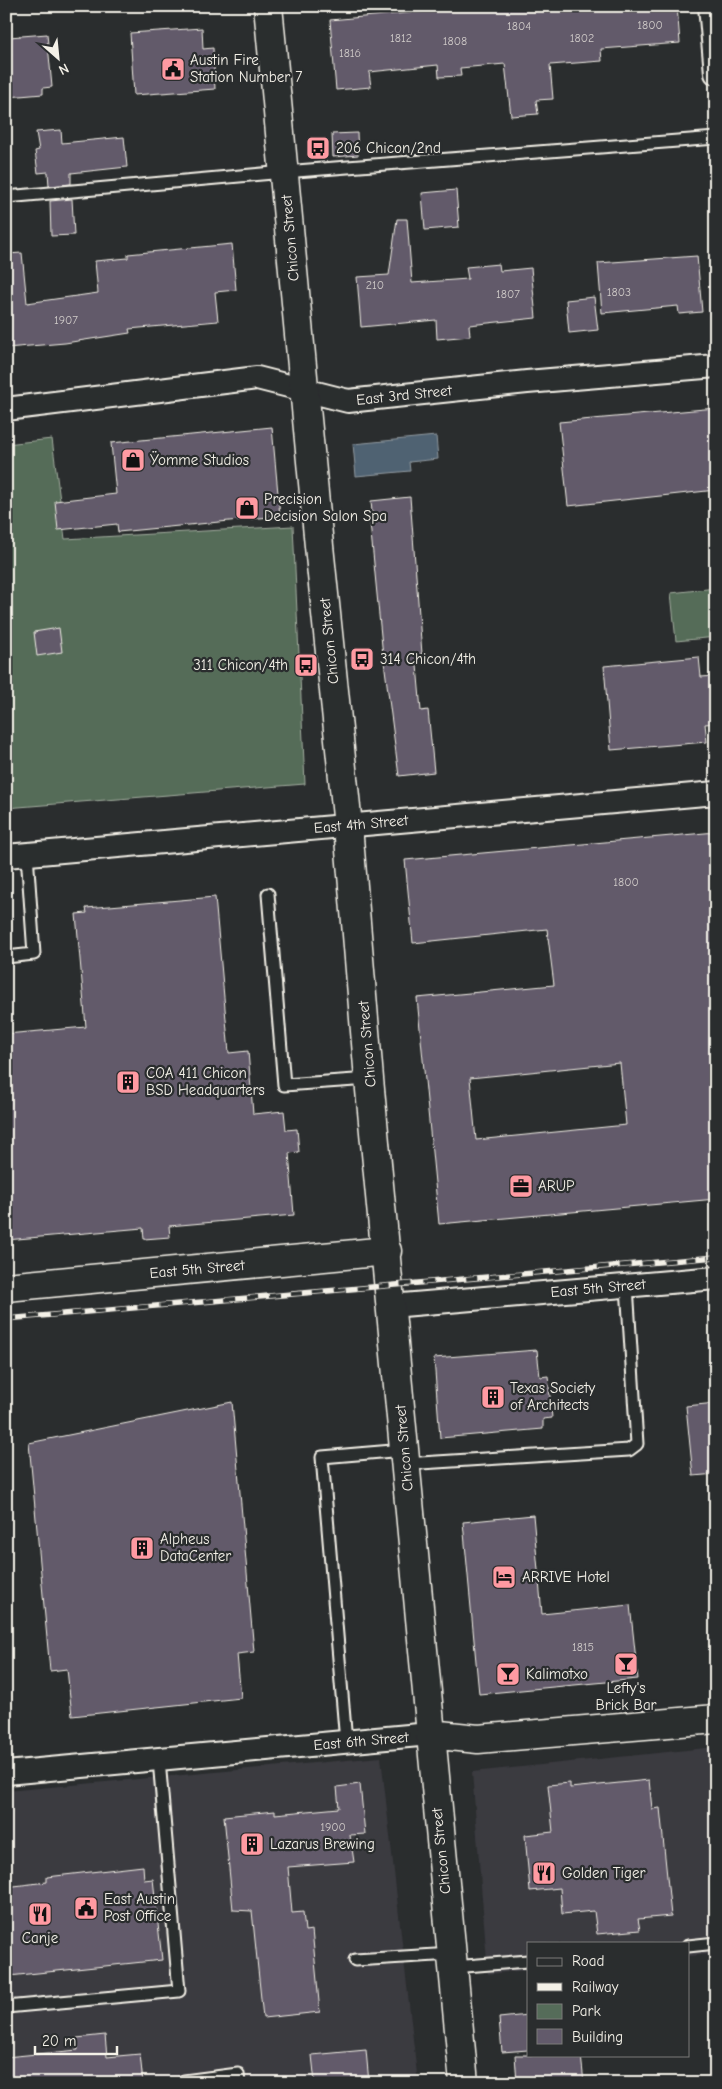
<svg xmlns="http://www.w3.org/2000/svg" width="722" height="2089" viewBox="0 0 722 2089" font-family="'Comic Neue',sans-serif">
<rect width="100%" height="100%" fill="#2a2d2e"/>
<filter id="ink" filterUnits="userSpaceOnUse"><feTurbulence type="fractalNoise" baseFrequency=".02" numOctaves="2"/><feDisplacementMap in="SourceGraphic" scale="10" xChannelSelector="R" yChannelSelector="G"/><feConvolveMatrix kernelMatrix="1 2 1 2 8 2 1 2 1" color-interpolation-filters="sRGB"/></filter>
<g filter="url(#ink)">
<path fill="#3b3a40" d="M716,1747V1954L688,1956V1943H528V1970L488,1974L472,1772Z
M381,1757L418,2083H6V1791Z"/>
<path fill="#556c59" stroke="#a4aea0" d="M52,439L65,539L293,526L305,784L6,808V444Z
M716,588V637L676,641L671,593Z"/>
<path fill="#506272" stroke="#929ba1" d="M436,436L438,459L409,462L410,471L356,476L353,444Z"/>
<path fill="#625a6b" stroke="#f4f1e8" fill-rule="evenodd" d="M484,6H677L680,43L601,49L602,61L550,65L553,99L536,100L538,114L511,116L505,64L460,68L461,76L439,77L438,65L369,72L371,87L336,90L330,20Z
M202,28L203,49L213,48L215,89L134,95L130,33Z
M47,34L52,87L43,88V94L8,97L6,57L11,56L9,37Z
M61,130L62,143L124,137L127,167L71,173V184L49,186L48,172L38,173L35,151L39,150L36,132Z
M357,133L358,155L333,157L332,134Z
M456,190L459,227L425,230L422,193Z
M72,199L74,235L51,236L50,201Z
M397,219H407L412,283L468,279L466,267L499,264L500,271L531,268L536,318L469,325L470,336L437,339L436,320L361,327L357,277L389,275Z
M232,244L236,290L215,292L218,321L129,329L130,333L65,343L6,348V254L22,253L27,303L98,293L95,261L128,258V254Z
M697,256L702,312L679,314L678,306L602,313L598,263Z
M594,297L598,330L569,333L566,300Z
M716,408V490L568,506L559,422Z
M272,427L280,516L118,532L117,524L58,530L55,501L116,494L111,443Z
M410,497L422,654H416L421,711L428,710L434,772L399,776L382,646L369,512H372L371,501Z
M59,628L62,652L37,656L34,632Z
M699,657L701,677L716,676V723L705,724L707,742L611,750L604,666Z
M716,832V1199L439,1224L417,998L554,985L547,929L413,943L405,860ZM620,1063L626,1125L476,1140L470,1078Z
M215,897L229,1053L248,1051L253,1114L284,1111L286,1130L297,1129L299,1152L289,1153L294,1215L169,1226L170,1237L144,1239L143,1228L6,1240V1034L86,1027L76,914L87,913L86,908Z
M537,1350L540,1377L548,1376L552,1418L543,1419V1429L440,1438L434,1358Z
M232,1402L254,1652L237,1654L241,1698L72,1716L67,1669L50,1671L29,1443Z
M716,1403V1474L693,1476L686,1406Z
M533,1515L542,1614L630,1605L638,1679L479,1694L463,1522Z
M649,1780L652,1809L660,1808L671,1916L638,1919L640,1930L597,1934L594,1911L562,1914L560,1888L530,1891L525,1835L553,1832L548,1785L570,1783V1788Z
M360,1784L365,1834L350,1835L354,1862L288,1867L292,1913L303,1912L305,1931L312,1930L320,2012L263,2018L252,1911L233,1910L224,1816L275,1811V1814L339,1808L337,1787Z
M143,1866L144,1880L153,1879L162,1960L9,1976L6,1953V1887L47,1882V1877Z
M528,2015V2050L502,2052L499,2018Z
M105,2035L107,2057L140,2054L143,2083H6V2057L78,2050L77,2038Z
M366,2050L369,2083H315L312,2055Z
M515,2055H581L584,2083H517Z"/>
<g fill="none" stroke-linecap="round" stroke-linejoin="round">
<g stroke="#f4f1e8" stroke-width="15">
<path id="service" d="M6,197L284,172L716,138
M268,894L284,1085L369,1079
M6,957L34,954L27,854
M405,1464L629,1450L637,1444L627,1286
M346,1742L322,1457L404,1450
M688,1946L716,1943
M355,1960L452,1954
M453,1967L528,1961
M6,2007L179,1991L159,1760
M184,2083V2081L238,2074L239,2083"/>
</g>
<g stroke="#f4f1e8" stroke-width="26">
<path id="minor" d="M710,6L716,73
M6,409L257,378L348,401L527,382L716,366
M6,856L716,793
M391,1306L716,1278
M6,1773L430,1734"/>
</g>
<g stroke="#f4f1e8" stroke-width="31">
<path id="tertiary" d="M268,6L319,546L348,826L369,1079L464,2083
M6,1287L387,1251
M430,1734L478,1739L716,1719"/>
</g>
<use href="#service" stroke="#2a2d2e" stroke-width="11"/>
<use href="#minor" stroke="#2a2d2e" stroke-width="22"/>
<use href="#tertiary" stroke="#2a2d2e" stroke-width="28"/>
<g stroke="#f4f1e8" stroke-width="5.5">
<path id="rail" d="M6,1319L716,1257"/>
</g>
<use href="#rail" stroke="#2a2d2e" stroke-width="4" stroke-dasharray="11" stroke-linecap="butt"/>
</g>
</g>
<defs>
<g id="civic-square" transform="scale(1.25)"><rect x="-9" y="-9" width="18" height="18" rx="4" fill="#ff9aa2" stroke="#2a2d2e"/><path d="M-.6-6.5H3V-4.5H.6V-3L4-1V1h2V6H-6V1h2V-1L-.6-3ZM-1.2 2.5V6h2.4V2.5Z" fill="#111"/></g>
<g id="bus-square" transform="scale(1.25)"><rect x="-9" y="-9" width="18" height="18" rx="4" fill="#ff9aa2" stroke="#2a2d2e"/><path d="M-5-6H5V4H4V6H2V4H-2V6H-4V4H-5ZM-3.5-4V0h7V-4ZM-3.5 1.2v1.5H-2V1.2ZM2 1.2v1.5H3.5V1.2Z" fill="#111"/></g>
<g id="shop-square" transform="scale(1.25)"><rect x="-9" y="-9" width="18" height="18" rx="4" fill="#ff9aa2" stroke="#2a2d2e"/><path d="M-5-2.5h2.3a2.7 3.5 0 0 1 5.4 0H5L5.5 6h-11ZM-1.5-2.5h3a1.5 2.3 0 0 0-3 0Z" fill="#111"/></g>
<g id="building-square" transform="scale(1.25)"><rect x="-9" y="-9" width="18" height="18" rx="4" fill="#ff9aa2" stroke="#2a2d2e"/><path d="M-4-6H4V6H1V3H-1V6H-4ZM-2.5-4.3h1.7v1.8h-1.7ZM.8-4.3h1.7v1.8H.8ZM-2.5-1h1.7V.8h-1.7ZM.8-1h1.7V.8H.8Z" fill="#111"/></g>
<g id="office-square" transform="scale(1.25)"><rect x="-9" y="-9" width="18" height="18" rx="4" fill="#ff9aa2" stroke="#2a2d2e"/><path d="M-6-3h4V-5.5h4V-3h4V5H-6ZM-1-4.5V-3h2v-1.5ZM-6 0V1H6V0Z" fill="#111"/></g>
<g id="hotel-square" transform="scale(1.25)"><rect x="-9" y="-9" width="18" height="18" rx="4" fill="#ff9aa2" stroke="#2a2d2e"/><path d="M-6-4.5h1.5V1H6V5H4.5V3h-9V5H-6ZM-4 0a1.8 1.8 0 1 1 3.6 0ZM.5 0V-2.5h3Q6-2.5 6 0Z" fill="#111"/></g>
<g id="bar-square" transform="scale(1.25)"><rect x="-9" y="-9" width="18" height="18" rx="4" fill="#ff9aa2" stroke="#2a2d2e"/><path d="M-6-5H6L.8 .8V4.5H3.5V6h-7V4.5H-.8V.8Z" fill="#111"/></g>
<g id="restaurant-square" transform="scale(1.25)"><rect x="-9" y="-9" width="18" height="18" rx="4" fill="#ff9aa2" stroke="#2a2d2e"/><path d="M-5-6h1v4h1v-4h1v4h1v-4h1v5L-1.5 .5V6h-2V.5L-5-1ZM5-6V6H3V1.5H1.5Q1.5-4 5-6Z" fill="#111"/></g>
</defs>
<g fill-rule="evenodd">
<use href="#civic-square" x="173" y="69"/>
<use href="#bus-square" x="318" y="148"/>
<use href="#shop-square" x="133" y="460"/>
<use href="#shop-square" x="247" y="508"/>
<use href="#bus-square" x="362" y="659"/>
<use href="#bus-square" x="306" y="665"/>
<use href="#building-square" x="128" y="1082"/>
<use href="#office-square" x="521" y="1186"/>
<use href="#building-square" x="493" y="1397"/>
<use href="#building-square" x="142" y="1548"/>
<use href="#hotel-square" x="504" y="1577"/>
<use href="#bar-square" x="626" y="1664"/>
<use href="#bar-square" x="508" y="1674"/>
<use href="#building-square" x="252" y="1844"/>
<use href="#restaurant-square" x="544" y="1873"/>
<use href="#civic-square" x="86" y="1908"/>
<use href="#restaurant-square" x="40" y="1914"/>
</g>
<g text-anchor="middle" dominant-baseline="central" stroke-width="4.5" stroke-linejoin="round" paint-order="stroke">
<g font-size="12" fill="#d0cbc9">
<text x="650" y="25">1800</text>
<text x="519" y="26">1804</text>
<text x="401" y="38">1812</text>
<text x="582" y="38">1802</text>
<text x="455" y="41">1808</text>
<text x="350" y="53">1816</text>
<text x="375" y="285">210</text>
<text x="619" y="292">1803</text>
<text x="508" y="294">1807</text>
<text x="66" y="320">1907</text>
<text x="626" y="882">1800</text>
<text x="583" y="1647">1815</text>
<text x="333" y="1827">1900</text>
</g>
<g font-size="15" fill="#f4f1e8" stroke="#2a2d2e" text-anchor="start">
<text x="190" y="60">Austin Fire<tspan x="190" dy="17">Station Number 7</tspan></text>
<text x="336" y="148">206 Chicon/2nd</text>
<text x="150" y="460">Ÿomme Studios</text>
<text x="264" y="499">Precision<tspan x="264" dy="17">Decision Salon Spa</tspan></text>
<text x="380" y="659">314 Chicon/4th</text>
<text x="288" y="665" text-anchor="end">311 Chicon/4th</text>
<text x="146" y="1073">COA 411 Chicon<tspan x="146" dy="17">BSD Headquarters</tspan></text>
<text x="538" y="1186">ARUP</text>
<text x="510" y="1388">Texas Society<tspan x="510" dy="17">of Architects</tspan></text>
<text x="160" y="1539">Alpheus<tspan x="160" dy="17">DataCenter</tspan></text>
<text x="522" y="1577">ARRIVE Hotel</text>
<text x="526" y="1674">Kalimotxo</text>
<text x="626" y="1688" text-anchor="middle">Lefty's<tspan x="626" dy="17">Brick Bar</tspan></text>
<text x="270" y="1844">Lazarus Brewing</text>
<text x="562" y="1873">Golden Tiger</text>
<text x="104" y="1899">East Austin<tspan x="104" dy="17">Post Office</tspan></text>
<text x="40" y="1938" text-anchor="middle">Canje</text>
</g>
<g font-size="15" fill="#f4f1e8" stroke="#2a2d2e">
<text transform="translate(290 238) rotate(-95)">Chicon Street</text>
<text transform="translate(404 395) rotate(-6)">East 3rd Street</text>
<text transform="translate(329 641) rotate(-96)">Chicon Street</text>
<text transform="translate(361 824) rotate(-5)">East 4th Street</text>
<text transform="translate(367 1044) rotate(-95)">Chicon Street</text>
<text transform="translate(197 1269) rotate(-5)">East 5th Street</text>
<text transform="translate(598 1288) rotate(-5)">East 5th Street</text>
<text transform="translate(404 1448) rotate(-95)">Chicon Street</text>
<text transform="translate(361 1741) rotate(-5)">East 6th Street</text>
<text transform="translate(441 1851) rotate(-96)">Chicon Street</text>
</g>
</g>
<rect width="722" height="2089" fill="none" stroke="#2a2d2e" stroke-width="25"/>
<rect x="12" y="12" width="697" height="2064" fill="none" stroke="#f4f1e8" stroke-width="2" filter="url(#ink)"/>
<rect x="527" y="1942" width="162" height="115" fill="#2a2d2e" stroke="#7b7b78"/>
<rect x="537" y="1958" width="25" height="8" fill="#2a2d2e" stroke="#7b7b78"/>
<text x="572" y="1966" font-size="15" fill="#f4f1e8">Road</text>
<rect x="537" y="1983" width="25" height="8" fill="#f4f1e8" stroke="#7b7b78"/>
<text x="572" y="1992" font-size="15" fill="#f4f1e8">Railway</text>
<rect x="537" y="2004" width="25" height="15" fill="#556c59" stroke="#7b7b78"/>
<text x="572" y="2016" font-size="15" fill="#f4f1e8">Park</text>
<rect x="537" y="2029" width="25" height="15" fill="#625a6b" stroke="#7b7b78"/>
<text x="572" y="2042" font-size="15" fill="#f4f1e8">Building</text>
<g transform="translate(58 58) rotate(153)" stroke="#2a2d2e" stroke-width="4" paint-order="stroke">
<path d="M0-4L9 19L0 12L-9 19Z" fill="#f4f1e8"/>
<text y="-8" font-size="14" font-weight="bold" text-anchor="middle" fill="#f4f1e8">N</text>
</g>
<path d="M35 2046v8h82v-8" fill="none" stroke="#f4f1e8" stroke-width="2.5"/>
<text x="42" y="2046" font-size="15" fill="#f4f1e8" stroke="#2a2d2e" stroke-width="4" paint-order="stroke">20 m</text>
</svg>
